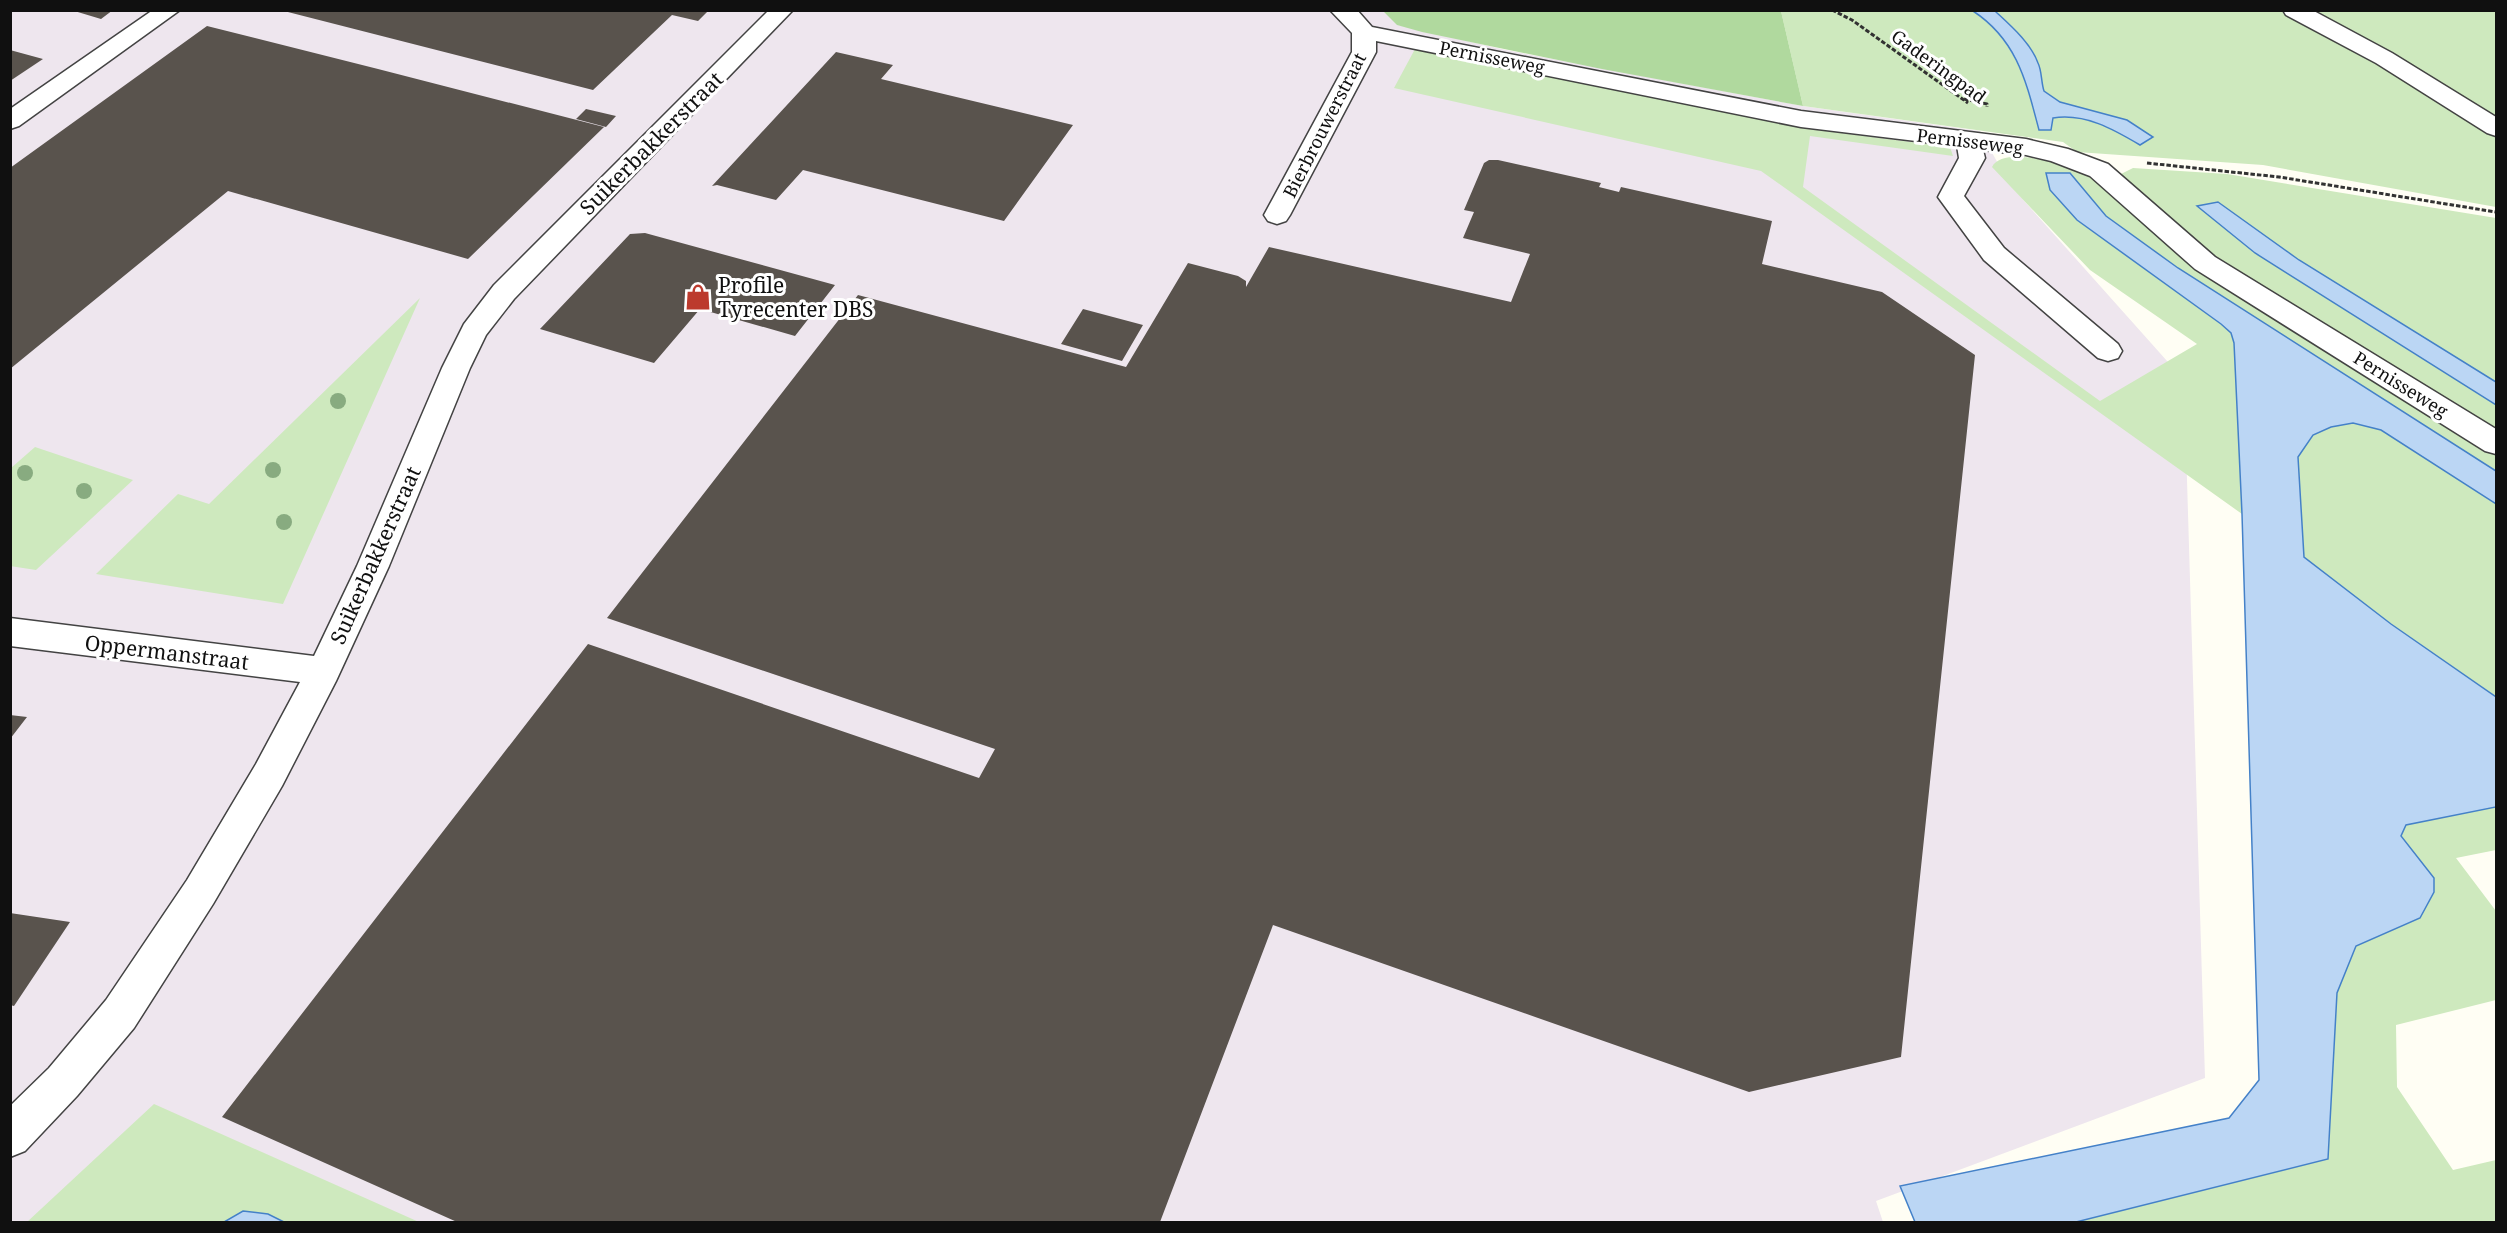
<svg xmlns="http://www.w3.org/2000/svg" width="2507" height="1233" viewBox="0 0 2507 1233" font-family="'Noto Serif',serif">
<rect width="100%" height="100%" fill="#fffef4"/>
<path fill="#eee6ee" d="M10,11H1383L1398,25L1506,50L1803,106L1980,131L2010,185L2184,380L2205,1078L1876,1201L1883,1222H11Z"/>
<path fill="#cee9be" d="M1781,11H1973C2017,43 2025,79 2039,130L2051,125L2053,118C2075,115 2094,121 2115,130L2127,120L2060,102L2044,91C2041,82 2042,71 2038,63C2031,43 2010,25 1995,11H2496V207L2263,165L2077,152L2063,142L1803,106Z
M1415,49L1810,129L1950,147L1953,156L1810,136L1803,187L2100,401L2197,344L2090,270L1992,167C2004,144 2071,166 2090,175L2214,277L2496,453V471L2178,268L2106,216L2070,173H2047L2050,190L2077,220L2221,324L2231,333L2234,343L2242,514L1761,171L1394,88Z
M2133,168L2227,174L2496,218V434L2271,296L2198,246L2115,177Z
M420,298L283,604L96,574L178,494L209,504Z
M2353,423L2381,430L2496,504V697L2391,624L2304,557L2298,457L2313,435L2331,427Z
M35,447L133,480L36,570L10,566L11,468Z
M2496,807V850L2456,858L2496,911V1000L2396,1025L2397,1087L2453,1170L2496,1160V1222H2076L2328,1159L2337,993L2356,946L2420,918L2434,878L2401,836L2406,825Z
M154,1104L419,1222H284L268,1214L243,1211L224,1222H27Z"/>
<path fill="#b0d99e" d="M1383,11H1781L1803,106L1602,69L1422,32L1397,25Z"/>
<path fill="#bbd6f4" stroke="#4481c8" stroke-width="1.5" d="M1973,11H1995C2010,25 2031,43 2038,63C2042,71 2041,82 2044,91L2060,102L2127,120L2153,137L2140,145C2113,129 2085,113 2053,118L2051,130H2039C2026,81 2017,40 1973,11Z
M2046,173H2070L2106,216L2178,268L2496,471V504L2381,430L2353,423L2331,427L2313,435L2298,457L2304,557L2391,624L2496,697V807L2406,825L2401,836L2434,878V892L2420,918L2356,946L2337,993L2328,1159L2076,1222H1915L1900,1186L2229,1118L2259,1080L2242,514L2234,343L2231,333L2221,324L2077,220L2050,190Z
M2218,202L2299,260L2496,382V405L2255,253L2197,206Z
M243,1211L268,1214L284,1222H224Z"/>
<path fill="#59534d" d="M71,10H113L101,19Z
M280,10H709L698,21L672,15L593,90Z
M207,26L378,69L604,127L468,259L228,191L10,369V168Z
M10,50L43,59L10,81Z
M836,52L893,65L881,79L1073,125L1004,221L803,170L776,200L717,185L712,186Z
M586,109L616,116L606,127L576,119Z
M1489,160H1498L1601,183L1599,187L1619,192L1621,187L1772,221L1762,264L1882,292L1975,355L1901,1057L1749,1092L1273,925L1160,1222H457L222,1117L588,644L979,778L995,749L607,618L858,295L1126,367L1188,263L1238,276L1246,281V287L1269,247L1511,302L1530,254L1463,238L1474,212L1464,210L1484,163Z
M645,233L835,285L795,336L700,309L654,363L540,329L630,234Z
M1083,309L1143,325L1122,361L1061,344Z
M10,715L27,717L10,739Z
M10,913L70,922L14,1006L10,1005Z"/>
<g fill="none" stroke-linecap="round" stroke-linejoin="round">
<g stroke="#434343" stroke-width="3">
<path id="minor" d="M153,10H180L19,126L10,129V109Z
M769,10H793L514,299L486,335L470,368L389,566L336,681L282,786L213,904L134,1028L77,1096L25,1151L10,1157V1106L49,1068L106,1000L187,880L256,764L300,682L10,646V618L314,656L357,566L442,368L464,324L494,285Z
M1330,10H1357L1372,27L1801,111L2026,139L2068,149L2108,164L2215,257L2496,429V454L2485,451L2195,269L2090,176L2051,161L2026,155L1983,150L1985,158L1964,196L2004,248L2118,344L2122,351L2118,358L2108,361L2098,358L1984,260L1938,197L1959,158L1957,146L1801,127L1376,41V52L1290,215L1286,221L1277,224L1268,221L1264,215L1352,52V33Z
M2283,10H2312L2392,53L2496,117V136L2487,133L2376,63L2286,15Z"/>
</g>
<path stroke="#323232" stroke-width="3" stroke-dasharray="4.5 2" stroke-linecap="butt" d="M1832,10L1852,20L1968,103
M1964,99L1987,104V107
M2147,163L2279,177L2496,212"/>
<use href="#minor" fill="#fff" fill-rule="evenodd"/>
</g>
<g fill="#88ab80">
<circle cx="338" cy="401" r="8"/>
<circle cx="273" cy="470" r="8"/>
<circle cx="25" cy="473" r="8"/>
<circle cx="84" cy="491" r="8"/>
<circle cx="284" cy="522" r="8"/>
</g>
<defs>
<g id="shop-bare" transform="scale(2.07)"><path d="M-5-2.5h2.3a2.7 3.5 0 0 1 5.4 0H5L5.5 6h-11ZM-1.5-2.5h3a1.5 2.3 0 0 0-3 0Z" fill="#bc3a2d" stroke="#fff" stroke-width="2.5" paint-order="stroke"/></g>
</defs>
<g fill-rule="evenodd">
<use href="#shop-bare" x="698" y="297"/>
</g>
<g text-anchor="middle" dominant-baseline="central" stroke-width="6" stroke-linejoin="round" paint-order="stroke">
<g font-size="18" fill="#101010" stroke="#fff">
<text transform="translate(1492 57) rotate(11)">Pernisseweg</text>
<text transform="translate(1939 66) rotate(36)">Gaderingpad</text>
<text transform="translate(1324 125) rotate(-63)">Bierbrouwerstraat</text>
<text transform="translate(1970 141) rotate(7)">Pernisseweg</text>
<text transform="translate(2401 384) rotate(32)">Pernisseweg</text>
</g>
<g font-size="21" fill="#101010" stroke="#fff">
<text transform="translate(651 143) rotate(-45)">Suikerbakkerstraat</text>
<text transform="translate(375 555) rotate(-66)">Suikerbakkerstraat</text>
<text transform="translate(167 652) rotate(7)">Oppermanstraat</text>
</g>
<g font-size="21" fill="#101010" stroke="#fff" text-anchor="start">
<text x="718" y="285">Profile<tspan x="718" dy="24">Tyrecenter DBS</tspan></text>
</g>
</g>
<rect width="2507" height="1233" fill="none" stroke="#101010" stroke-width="24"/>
</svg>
